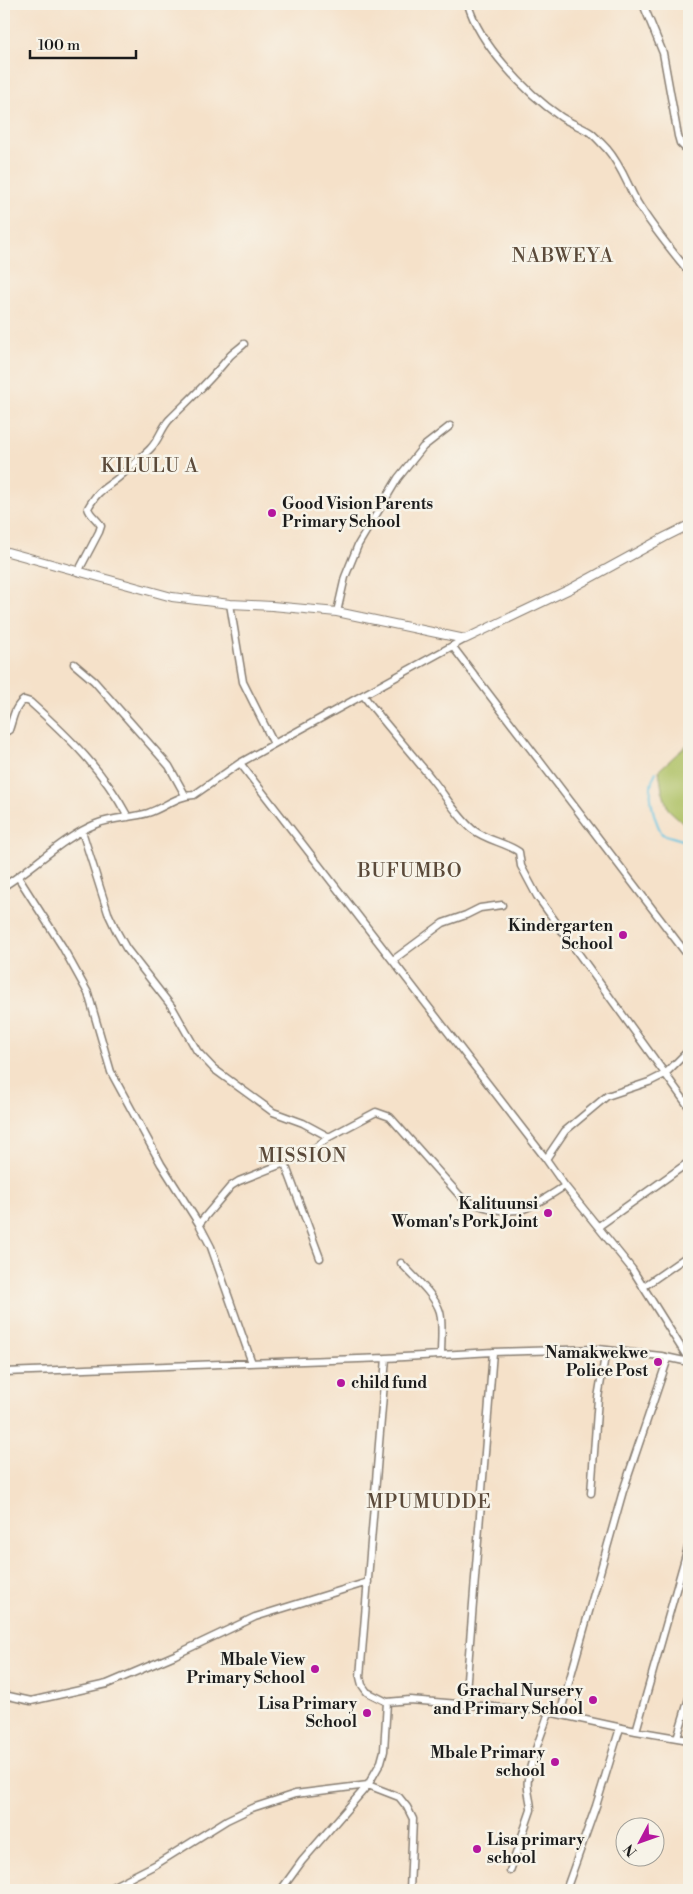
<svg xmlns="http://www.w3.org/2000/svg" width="693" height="1894" viewBox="0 0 693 1894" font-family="'Libre Bodoni',serif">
<rect width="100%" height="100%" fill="#f7f3e8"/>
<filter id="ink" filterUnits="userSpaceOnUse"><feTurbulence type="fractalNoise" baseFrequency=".02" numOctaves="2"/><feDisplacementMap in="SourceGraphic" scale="10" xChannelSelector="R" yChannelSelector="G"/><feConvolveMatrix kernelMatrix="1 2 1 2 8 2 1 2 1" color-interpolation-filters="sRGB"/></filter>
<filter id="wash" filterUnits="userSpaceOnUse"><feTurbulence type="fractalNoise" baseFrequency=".0096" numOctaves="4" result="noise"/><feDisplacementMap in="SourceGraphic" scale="20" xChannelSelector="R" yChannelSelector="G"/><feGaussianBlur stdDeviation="1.12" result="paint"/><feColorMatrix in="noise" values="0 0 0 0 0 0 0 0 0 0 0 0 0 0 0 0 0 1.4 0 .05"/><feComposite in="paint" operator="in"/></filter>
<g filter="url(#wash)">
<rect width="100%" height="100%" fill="#f5e1c9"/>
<path fill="#aec165" stroke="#656e40" d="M689,743V828L668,809L662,790L659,770Z"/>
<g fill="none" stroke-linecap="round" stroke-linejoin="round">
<path stroke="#64c4e2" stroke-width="2" d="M656,772C645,789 653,817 662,834L689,842"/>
</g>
</g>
<g filter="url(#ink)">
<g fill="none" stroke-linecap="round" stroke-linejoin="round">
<g stroke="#887e72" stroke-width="9">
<path id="minor" d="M468,4C479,44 526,93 561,117C570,123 582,127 591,133C596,137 602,144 607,149C621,165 627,184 637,202C652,227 671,250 689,272
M643,4L663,53L678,136L680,143L689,152
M78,572L99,532L101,526C97,518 90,516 88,508C98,490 103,490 118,478C129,469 140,459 150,449C159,440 161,429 169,420C190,399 211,380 229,357C233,352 239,349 244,344
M230,604L243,682L274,744
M337,612L345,577L358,545L398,478L423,447L450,426
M453,647L689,957
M74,664L94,681L169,766L185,795
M363,695C385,724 409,750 431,778C445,795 456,815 472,829C487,841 505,842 519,852L521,866L537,896L689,1107
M4,733L9,730C13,719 14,707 24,700L30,702C69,737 103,770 128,817
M240,763L546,1159L565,1186L632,1269L689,1360
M82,831L108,913L117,932L126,948L172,1007L197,1051L214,1069L273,1112L303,1123L329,1137
M18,877L62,946L88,993L111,1072L161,1164L199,1224L211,1247L252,1363
M4,886C35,867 62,838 96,824C113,817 132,818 148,813C164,808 178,795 194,795L240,763L274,744L465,639
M393,960L443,923L466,915L480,908L502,905
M546,1159L565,1131L607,1096L649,1082L665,1074L689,1050
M284,1161L320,1258
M199,1224L231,1186L239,1181L307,1154L329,1137L376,1112L390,1117L461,1197C470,1204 478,1205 489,1208C526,1216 535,1204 565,1186
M599,1226L689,1162
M401,1263C413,1276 435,1295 440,1312C443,1325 441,1341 441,1355
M643,1287L689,1255
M386,1358L360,1677L362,1685L367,1692L387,1702L410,1700L544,1711L636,1731L689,1740
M4,1372L386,1358L493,1352L598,1349L661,1356L689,1362
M591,1493L598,1398L606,1350
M4,1695L31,1701L107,1684L175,1655L255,1617L368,1582
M465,1704L493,1352
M560,1714L623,1491L668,1358
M636,1731L689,1544
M677,1738L689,1698
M510,1871L531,1810C531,1799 526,1790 528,1779C530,1761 543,1731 549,1712
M106,1890L155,1865L227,1820L252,1808L295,1794L368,1785L399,1797L407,1807L413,1819L410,1890
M281,1890L302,1861L368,1785L381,1762L384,1751L387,1702
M566,1890L596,1806L620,1728"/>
</g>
<g stroke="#887e72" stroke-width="10">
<path id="tertiary" d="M4,551L172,597L230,604L272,606L337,612L465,639L570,589L665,537L689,525"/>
</g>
<use href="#minor" stroke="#fff" stroke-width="6"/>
<use href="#tertiary" stroke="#fff" stroke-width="8"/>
</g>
</g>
<g fill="#b5179e" stroke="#f7f3e8" stroke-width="2">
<circle cx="272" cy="513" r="5"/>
<circle cx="623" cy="935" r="5"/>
<circle cx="548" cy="1213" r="5"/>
<circle cx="658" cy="1362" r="5"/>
<circle cx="341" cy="1383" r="5"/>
<circle cx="315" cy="1669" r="5"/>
<circle cx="593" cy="1700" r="5"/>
<circle cx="367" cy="1713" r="5"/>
<circle cx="555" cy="1762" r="5"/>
<circle cx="477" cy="1849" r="5"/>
</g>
<g text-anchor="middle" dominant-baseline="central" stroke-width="5" stroke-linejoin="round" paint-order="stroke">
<g font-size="16" font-weight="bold" fill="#1c1c1c" stroke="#f7f3e8" text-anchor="end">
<text x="282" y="504" text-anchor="start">Good Vision Parents<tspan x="282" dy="18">Primary School</tspan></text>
<text x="613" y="926">Kindergarten<tspan x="613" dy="18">School</tspan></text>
<text x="538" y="1204">Kalituunsi<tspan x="538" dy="18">Woman's Pork Joint</tspan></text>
<text x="648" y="1353">Namakwekwe<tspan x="648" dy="18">Police Post</tspan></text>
<text x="351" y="1383" text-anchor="start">child fund</text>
<text x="305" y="1660">Mbale View<tspan x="305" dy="18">Primary School</tspan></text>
<text x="583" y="1691">Grachal Nursery<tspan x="583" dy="18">and Primary School</tspan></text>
<text x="357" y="1704">Lisa Primary<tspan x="357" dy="18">School</tspan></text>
<text x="545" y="1753">Mbale Primary<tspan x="545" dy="18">school</tspan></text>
<text x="487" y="1840" text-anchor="start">Lisa primary<tspan x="487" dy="18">school</tspan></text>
</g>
<g font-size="19" letter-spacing="1" fill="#5b4a3a" stroke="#f7f3e8">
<text x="563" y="256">NABWEYA</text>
<text x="150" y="466">KILULU A</text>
<text x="410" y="871">BUFUMBO</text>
<text x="303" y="1156">MISSION</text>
<text x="429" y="1502">MPUMUDDE</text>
</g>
</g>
<rect width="693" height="1894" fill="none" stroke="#f7f3e8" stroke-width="20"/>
<g transform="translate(640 1842) rotate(229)"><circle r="24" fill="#f7f3e8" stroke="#9f9d96"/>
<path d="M0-4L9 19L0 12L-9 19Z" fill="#b5179e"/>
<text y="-8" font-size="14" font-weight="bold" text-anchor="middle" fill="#1c1c1c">N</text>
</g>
<path d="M30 50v8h106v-8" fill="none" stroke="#1c1c1c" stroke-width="2.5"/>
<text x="38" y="50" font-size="15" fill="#1c1c1c" stroke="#f7f3e8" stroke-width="4" paint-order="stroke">100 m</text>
</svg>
